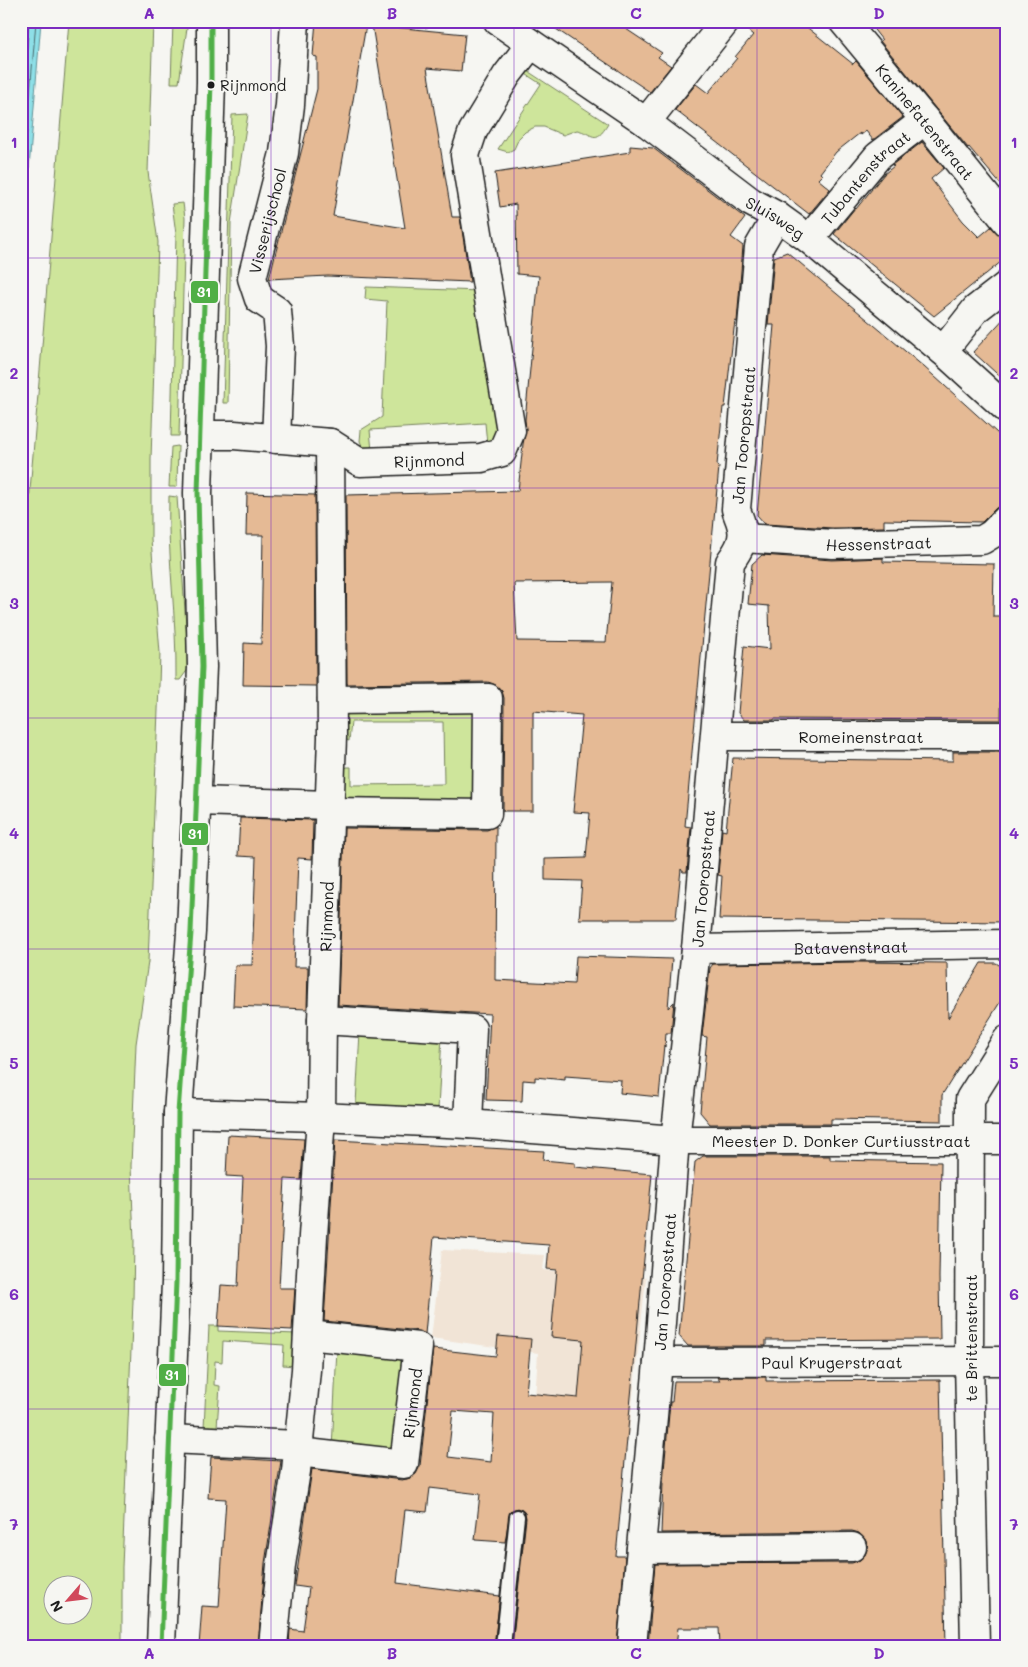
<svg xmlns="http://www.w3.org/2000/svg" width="1028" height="1667" viewBox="0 0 1028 1667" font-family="Mali,sans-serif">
<rect width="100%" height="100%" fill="#f6f6f2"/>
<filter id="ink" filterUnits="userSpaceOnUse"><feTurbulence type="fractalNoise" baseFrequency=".02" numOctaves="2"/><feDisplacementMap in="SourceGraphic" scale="10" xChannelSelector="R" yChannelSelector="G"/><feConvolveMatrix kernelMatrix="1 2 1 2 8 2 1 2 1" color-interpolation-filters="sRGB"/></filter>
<g filter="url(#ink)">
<path fill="#f1e4d6" d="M442,1250L545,1255L543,1270L646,1278L628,1442L533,1431L538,1353L431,1338Z"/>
<path fill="#cee59b" stroke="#75805c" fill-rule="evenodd" d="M69,21H153L148,172L158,242L151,459V539L160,653L159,685L148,962L136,1044L131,1166L134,1241L133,1301L122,1567V1646H21V599ZM52,1584H82V1614H52Z
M173,21H188L179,83H171Z
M526,70L608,124C595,146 593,133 577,130L563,135L544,127H535L525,132L519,138L514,149L508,152L498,149L541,84L524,73Z
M248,114L231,223L228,403H223L232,115Z
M183,203L185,218L179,436H171L176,234L172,204Z
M366,287L481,291L502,435L487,444L485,423L370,430L372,451L363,448L360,441L361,430L382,417L387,301L365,299Z
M178,446L177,487H169L171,447Z
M169,496L177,497L189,668L180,680H176C177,618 167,558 169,496Z
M343,706L477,710L476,796L468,802H343L344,769L347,767H351V785L444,784L443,722H351L349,741L344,739Z
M360,1032L442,1036L438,1109L356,1104Z
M209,1326H218V1331L297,1334L294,1366L283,1365L284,1345L223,1341L222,1362L215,1361L214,1385L220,1386L217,1427H204Z
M337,1348L399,1358L404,1366L398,1442L392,1451L332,1449Z"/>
<path fill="#8edfe7" stroke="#609196" d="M21,21H41L21,267Z"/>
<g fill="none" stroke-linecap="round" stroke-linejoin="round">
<path stroke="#4a6a6d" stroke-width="1" d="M21,123L29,21
M21,202L36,21"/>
</g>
<path fill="#e5ba95" stroke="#1c1c1c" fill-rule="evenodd" d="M316,21L366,25L333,216L405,228L372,25L465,34L461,71L427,68L452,217H460L470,282L328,276L269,279L317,89V57L313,56Z
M544,21H614L662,53L658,57L671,66L650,92Z
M741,21H799L853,64L856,61L903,117L873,140L866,131L861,135L860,133L836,152L820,173L822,175L818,179L830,189L809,214L675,110L696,84L708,93L737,58L735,57L753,35L741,25Z
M867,21H1007V192L969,147L968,148L880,41L882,40Z
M922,142L944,168L931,179L963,221L979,237L991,227L1001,236L1007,237V257L934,316L834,234L855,208L856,209L884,174L894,166L892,165Z
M630,146L653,148L745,218L731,237L743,246L737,322L735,321L734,329L725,407H723L717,465L719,467L685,826L691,827L687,872H683L681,869L676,919H579L582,881L545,880V859L586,858L590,813L573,812L582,715L533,711V811H503L504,698L502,691L496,685L488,682L347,684L346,495L518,491L523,444L526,429L525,420L539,276L517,274L516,204L500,207L495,173L630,152ZM612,582L606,642L517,641L514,583Z
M787,252L924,367L1007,442V504L996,508L982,522L884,520V527L833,528L765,524L757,515L774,325H768L774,257Z
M1007,315V383L973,352Z
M247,493L315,495L316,686L243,685L244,643L261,644L263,535H246Z
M762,555L832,560L883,558V562L994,564L993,616H1007V644L1002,643L1001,720L774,719V720H744L738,713L744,646L770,649L769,606L748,604L752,564Z
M953,752H1001V762H1003V812H1007V922L719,919L722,876L718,875L722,830L726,831L733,758L953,761Z
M240,818L313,820L312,859L298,858L294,967H308L307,1009L233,1006L235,965H252L256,857L238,856Z
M496,826L495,980L574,984L576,956L672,959L668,1008L674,1002L671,1033H666L665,1047L664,1045L659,1097L620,1093L621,1080L565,1076V1080L535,1077V1081L523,1080L522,1101L486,1100L490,1014L338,1005L344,828L487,830Z
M859,962L947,963L948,1018L981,963H996L1007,970V991L942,1095V1121L831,1119V1124H710L700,1112L707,1037L702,1036L710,968L713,964Z
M228,1135L304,1139L301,1180L285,1179L279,1288H295L292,1330L218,1326L221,1285L238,1286L243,1177L226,1176Z
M335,1140L544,1151L543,1160L575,1163V1167L652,1174L616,1556H625L617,1646H512L526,1518L525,1513L517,1508L510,1512L505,1542L475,1540L480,1494L430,1488L427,1512L405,1510L397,1583L500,1596L494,1646H289L290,1629L303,1631L309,1588L295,1586L312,1469L402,1480L410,1478L416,1474L420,1466L433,1349L496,1356L498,1336L531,1339L526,1393L578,1398L583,1340L551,1337L557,1270L547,1269L549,1245L434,1237L425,1334L420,1331L324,1321ZM453,1411L494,1414L491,1462L448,1457Z
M703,1156H830V1160L941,1162L939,1277L940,1339L766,1340V1346H688L679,1336L695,1162Z
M717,1377H766V1381L940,1380L946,1646H905V1642L840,1641L841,1646H720L719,1628H678L676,1646H648L655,1564L852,1563L860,1560L865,1555L868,1547L865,1539L859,1533L852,1531L661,1533L663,1482L670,1402H672L674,1381H720Z
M211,1457L281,1461L265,1563L258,1646H199L202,1606L219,1607L226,1499L208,1498Z"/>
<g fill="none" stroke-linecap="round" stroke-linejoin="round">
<g stroke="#1c1c1c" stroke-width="18">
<path id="lane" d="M503,1646L517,1517"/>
</g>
<g stroke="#1c1c1c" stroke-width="31">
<g id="street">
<path id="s1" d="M498,21L646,122L751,202L777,216L809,239L943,351L1007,409"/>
<path id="s2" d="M843,21L925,120L1007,222"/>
<path d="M646,122L726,21"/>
<path id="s3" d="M809,239L878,156L925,120"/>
<path d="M943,351L976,309L1007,285"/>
<path id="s4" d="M200,435H234L330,443L360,462L481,458L502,452L511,431L465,155L473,131L507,75L531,44"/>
<path id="s5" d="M276,439L280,346L277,311L259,299L252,278L284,153L290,105L295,21"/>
<path id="s6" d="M743,538L833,544L982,540L992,534L1007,519"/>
<path id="s7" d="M716,736H1007"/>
<path d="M196,801L330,805"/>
<path d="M330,812L487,814L488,698L332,700"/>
<path id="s8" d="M696,949L1007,944"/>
<path d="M322,1020L472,1029L468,1124"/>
<path id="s9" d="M178,1113L321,1117L468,1124L675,1140H1007"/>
<path id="s10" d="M658,1362L1007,1361"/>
<path d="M169,1439L298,1445"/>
<path id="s11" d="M298,1452L404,1464L418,1347L308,1335"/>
<path d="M641,1549L852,1547"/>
<path id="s12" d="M273,1646L281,1565L296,1471L306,1370L313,1236L321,1117L322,1020L332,737L330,443"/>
<path id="s13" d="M632,1646L658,1362L675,1140L696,949L730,562C738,551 746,539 741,524C740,519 737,514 736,509L759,247L777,216"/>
<path d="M975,1646L969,1360L970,1099L1007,1040"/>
</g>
</g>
<g stroke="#1c1c1c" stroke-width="31">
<path id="secondary" d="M161,1646L176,1282L178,1113L191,932L202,667L198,493L211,82V21"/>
</g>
<use href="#lane" stroke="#f6f6f2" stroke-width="14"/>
<use href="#street" stroke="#f6f6f2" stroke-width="28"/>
<use href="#secondary" stroke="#f6f6f2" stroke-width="28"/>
<g stroke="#f6f6f2" stroke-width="9">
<path id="bus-1" d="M161,1646L176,1282L178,1113L191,932L202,667L198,493L211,82V21"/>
</g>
<use href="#bus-1" stroke="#50af46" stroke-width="5"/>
</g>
</g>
<path fill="none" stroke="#7b2cbf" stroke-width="1" stroke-opacity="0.55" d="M271,21V1646M514,21V1646M757,21V1646M21,258H1007M21,488H1007M21,718H1007M21,949H1007M21,1179H1007M21,1409H1007"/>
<circle fill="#1c1c1c" stroke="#f6f6f2" stroke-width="2" cx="211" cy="85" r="4.5"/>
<g text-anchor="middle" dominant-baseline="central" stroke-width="4" stroke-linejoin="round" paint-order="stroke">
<g font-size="15" fill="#1c1c1c" stroke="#f6f6f2" text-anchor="start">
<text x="220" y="85">Rijnmond</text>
</g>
<g font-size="16" fill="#1c1c1c" stroke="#f6f6f2">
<text stroke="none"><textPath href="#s2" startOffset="130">Kaninefatenstraat</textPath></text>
<text stroke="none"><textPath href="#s3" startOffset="84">Tubantenstraat</textPath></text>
<text stroke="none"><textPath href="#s1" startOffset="340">Sluisweg</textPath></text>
<text stroke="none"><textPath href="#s5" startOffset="231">Visserijschool</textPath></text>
<text stroke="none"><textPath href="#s13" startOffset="1220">Jan Tooropstraat</textPath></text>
<text stroke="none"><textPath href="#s4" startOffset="235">Rijnmond</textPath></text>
<text stroke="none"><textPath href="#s6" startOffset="136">Hessenstraat</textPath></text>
<text stroke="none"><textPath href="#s7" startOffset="145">Romeinenstraat</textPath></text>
<text stroke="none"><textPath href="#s13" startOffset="771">Jan Tooropstraat</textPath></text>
<text stroke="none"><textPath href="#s12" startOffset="732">Rijnmond</textPath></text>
<text stroke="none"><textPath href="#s8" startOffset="155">Batavenstraat</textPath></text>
<text stroke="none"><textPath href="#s9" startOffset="664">Meester D. Donker Curtiusstraat</textPath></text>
<text stroke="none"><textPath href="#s13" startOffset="366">Jan Tooropstraat</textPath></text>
<text transform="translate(970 1338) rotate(-90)">te Brittenstraat</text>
<text stroke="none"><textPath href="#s10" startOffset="174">Paul Krugerstraat</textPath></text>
<text stroke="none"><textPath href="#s11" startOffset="168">Rijnmond</textPath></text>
</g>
</g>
<g stroke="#f6f6f2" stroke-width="2">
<rect x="190" y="280" width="29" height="24" rx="5" fill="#50af46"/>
<rect x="181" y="822" width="28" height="24" rx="5" fill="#50af46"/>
<rect x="158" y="1363" width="29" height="24" rx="5" fill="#50af46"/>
</g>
<g font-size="14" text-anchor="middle" font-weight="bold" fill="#fff">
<text x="204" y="297">31</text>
<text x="195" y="839">31</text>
<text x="172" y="1380">31</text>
</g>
<rect width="1028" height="1667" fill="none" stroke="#f6f6f2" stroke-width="55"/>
<g transform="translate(68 1600) rotate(242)"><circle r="24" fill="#f6f6f2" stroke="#9f9f9c"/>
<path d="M0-4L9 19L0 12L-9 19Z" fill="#d1495b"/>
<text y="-8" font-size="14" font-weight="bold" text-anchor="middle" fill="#1c1c1c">N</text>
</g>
<rect x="28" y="28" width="972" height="1612" fill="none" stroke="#7b2cbf" stroke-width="2"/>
<g font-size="16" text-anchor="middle" font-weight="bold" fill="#7b2cbf">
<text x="149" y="19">A</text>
<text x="392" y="19">B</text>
<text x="636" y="19">C</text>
<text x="879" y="19">D</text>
<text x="14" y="148">1</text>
<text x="1014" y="148">1</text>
<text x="14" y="379">2</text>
<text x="1014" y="379">2</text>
<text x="14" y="609">3</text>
<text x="1014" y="609">3</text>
<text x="14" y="839">4</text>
<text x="1014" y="839">4</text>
<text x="14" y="1069">5</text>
<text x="1014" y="1069">5</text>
<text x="14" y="1300">6</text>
<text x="1014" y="1300">6</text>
<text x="14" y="1530">7</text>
<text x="1014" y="1530">7</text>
<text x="149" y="1659">A</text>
<text x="392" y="1659">B</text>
<text x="636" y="1659">C</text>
<text x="879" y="1659">D</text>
</g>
</svg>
